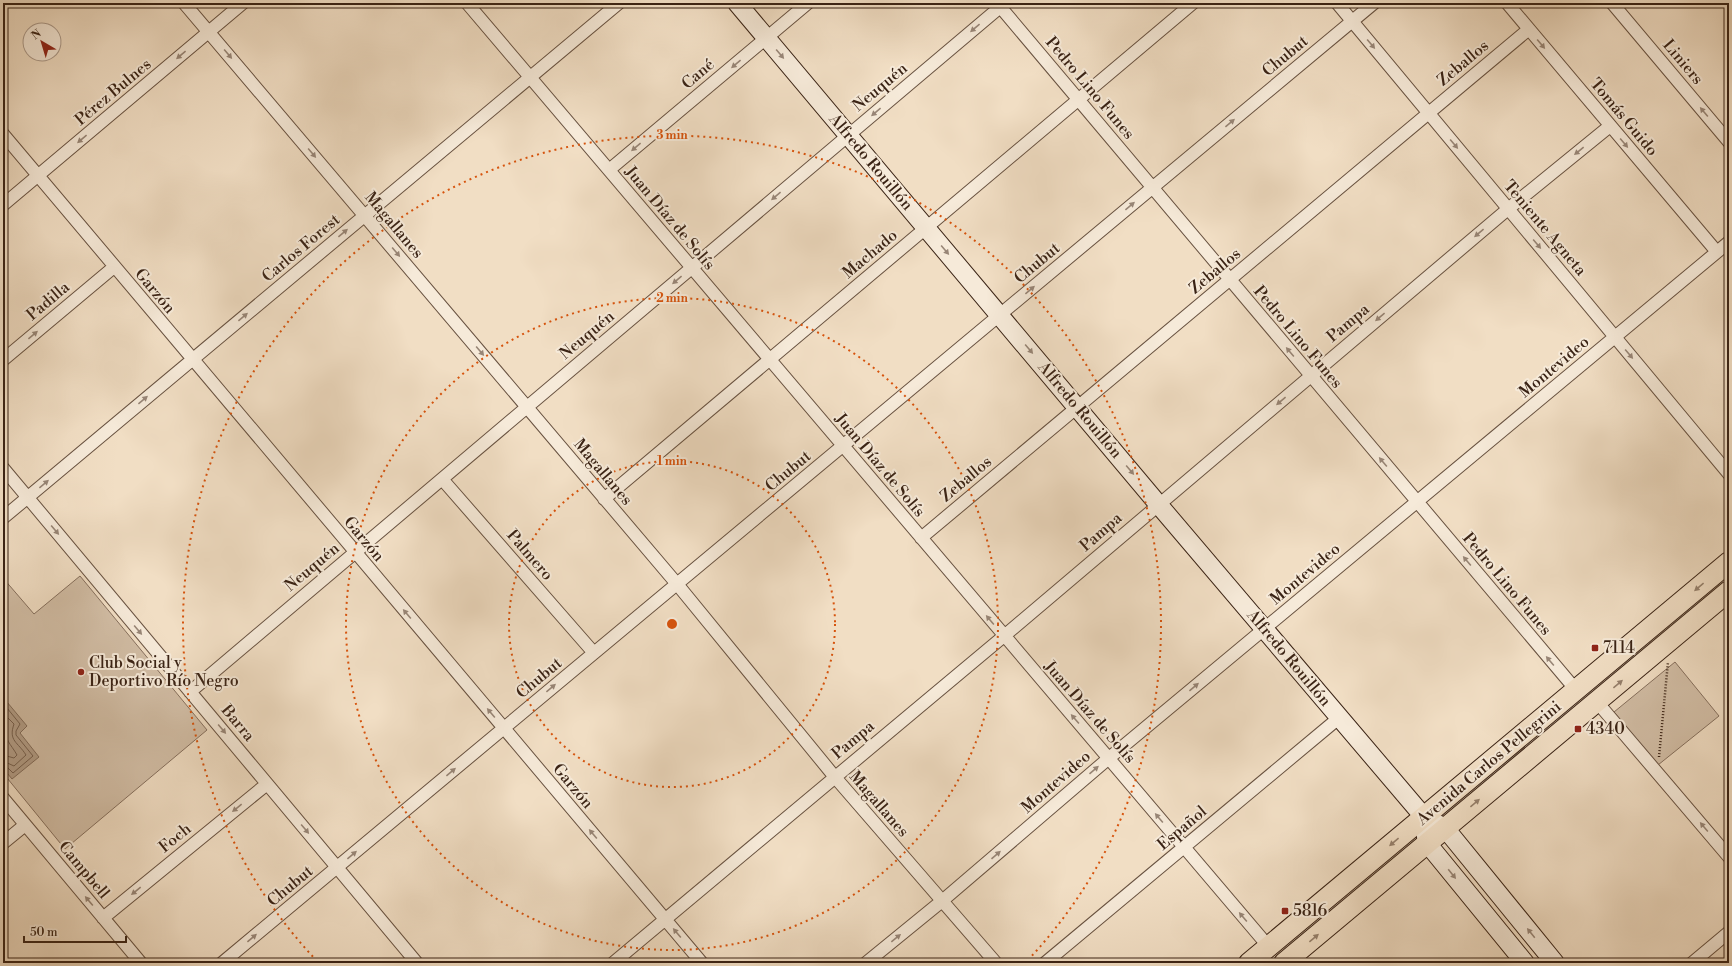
<svg xmlns="http://www.w3.org/2000/svg" width="1732" height="966" viewBox="0 0 1732 966" font-family="'Libre Bodoni',serif">
<rect width="100%" height="100%" fill="#f1dec4"/>
<filter id="stains"><feTurbulence type="fractalNoise" baseFrequency=".005" numOctaves="4"/><feColorMatrix values="0 0 0 0 .2 0 0 0 0 .09 0 0 0 0 .02 0 0 0 .5 -.17"/></filter>
<radialGradient id="worn" r=".72"><stop offset=".6" stop-color="#630" stop-opacity="0"/><stop offset="1" stop-color="#630" stop-opacity=".3"/></radialGradient>
<path fill="#d2bea6" stroke="#86705e" d="M80,576L207,730L65,849L3,773V578L34,614Z
M1675,662L1719,716L1658,765L1614,712Z"/>
<path fill="#b39e88" stroke="#836d5a" d="M7,702L27,726L20,733L39,757L12,779L3,768V705Z"/>
<g fill="none" stroke-linecap="round" stroke-linejoin="round">
<path stroke="#76604e" stroke-width="1" d="M3,707L7,708L20,724L16,731V735L33,756L13,773L7,767L3,766
M3,713L14,724C8,741 18,742 26,755L14,766L3,761
M3,721L6,725C3,739 11,744 17,755L14,758L3,755"/>
<g stroke="#685241" stroke-width="14">
<path id="street" d="M184,3L677,584L834,776L996,963
M467,3L1269,947
M997,3L1576,690
M1337,3L1729,474
M1507,3L1717,252
M1612,3L1729,142
M3,134L702,963
M609,170L808,3
M3,205L243,3
M3,360L114,267
M3,468L417,963
M442,479L594,653
M604,499L1193,3
M3,518L619,3
M921,538L1529,29
M190,692L1005,3
M1597,702L1729,857
M3,798L141,963
M3,843L25,825
M103,918L267,784
M222,963L1374,3
M613,963L1004,636L1508,209L1610,126
M866,963L942,901L1109,758L1729,242
M1045,963L1340,717
M1692,963L1729,932"/>
</g>
<g stroke="#3a2315" stroke-width="20">
<path id="secondary" d="M737,3L1158,504L1424,817L1445,828L1555,963
M1425,830L1427,843L1525,963"/>
</g>
<g stroke="#3a2315" stroke-width="22">
<path id="primary" d="M1249,963L1729,562
M1284,963L1729,591"/>
</g>
<path stroke="#3a2315" stroke-width="2.5" stroke-dasharray="1 2" stroke-linecap="butt" d="M1659,757L1668,662"/>
<use href="#street" stroke="#f6ead9" stroke-width="12"/>
<use href="#secondary" stroke="#f6ead9" stroke-width="18"/>
<use href="#primary" stroke="#f1dec4" stroke-width="20"/>
</g>
<defs><path id="oneway-solid" d="M-6-.8H1V-3.2L6.5 0L1 3.2V.8H-6Z"/></defs>
<g fill="#988677">
<use href="#oneway-solid" transform="translate(975 28) rotate(140)"/>
<use href="#oneway-solid" transform="translate(1371 44) rotate(50)"/>
<use href="#oneway-solid" transform="translate(1541 44) rotate(50)"/>
<use href="#oneway-solid" transform="translate(228 54) rotate(50)"/>
<use href="#oneway-solid" transform="translate(780 54) rotate(50)"/>
<use href="#oneway-solid" transform="translate(181 55) rotate(140)"/>
<use href="#oneway-solid" transform="translate(736 64) rotate(140)"/>
<use href="#oneway-solid" transform="translate(876 112) rotate(140)"/>
<use href="#oneway-solid" transform="translate(1704 112) rotate(-130)"/>
<use href="#oneway-solid" transform="translate(1230 123) rotate(-40)"/>
<use href="#oneway-solid" transform="translate(82 139) rotate(140)"/>
<use href="#oneway-solid" transform="translate(1624 143) rotate(50)"/>
<use href="#oneway-solid" transform="translate(1454 144) rotate(50)"/>
<use href="#oneway-solid" transform="translate(636 147) rotate(140)"/>
<use href="#oneway-solid" transform="translate(1579 151) rotate(141)"/>
<use href="#oneway-solid" transform="translate(312 153) rotate(50)"/>
<use href="#oneway-solid" transform="translate(776 196) rotate(140)"/>
<use href="#oneway-solid" transform="translate(1130 206) rotate(-40)"/>
<use href="#oneway-solid" transform="translate(343 233) rotate(-40)"/>
<use href="#oneway-solid" transform="translate(1479 233) rotate(140)"/>
<use href="#oneway-solid" transform="translate(1537 244) rotate(50)"/>
<use href="#oneway-solid" transform="translate(945 250) rotate(50)"/>
<use href="#oneway-solid" transform="translate(396 252) rotate(50)"/>
<use href="#oneway-solid" transform="translate(677 280) rotate(140)"/>
<use href="#oneway-solid" transform="translate(1030 290) rotate(-40)"/>
<use href="#oneway-solid" transform="translate(243 317) rotate(-40)"/>
<use href="#oneway-solid" transform="translate(1380 317) rotate(140)"/>
<use href="#oneway-solid" transform="translate(33 335) rotate(-40)"/>
<use href="#oneway-solid" transform="translate(1029 349) rotate(50)"/>
<use href="#oneway-solid" transform="translate(480 351) rotate(50)"/>
<use href="#oneway-solid" transform="translate(1290 352) rotate(-130)"/>
<use href="#oneway-solid" transform="translate(1629 354) rotate(50)"/>
<use href="#oneway-solid" transform="translate(143 400) rotate(-40)"/>
<use href="#oneway-solid" transform="translate(1281 401) rotate(140)"/>
<use href="#oneway-solid" transform="translate(1383 462) rotate(-130)"/>
<use href="#oneway-solid" transform="translate(1130 470) rotate(50)"/>
<use href="#oneway-solid" transform="translate(44 484) rotate(-40)"/>
<use href="#oneway-solid" transform="translate(55 530) rotate(50)"/>
<use href="#oneway-solid" transform="translate(1467 561) rotate(-130)"/>
<use href="#oneway-solid" transform="translate(407 614) rotate(-130)"/>
<use href="#oneway-solid" transform="translate(990 620) rotate(-130)"/>
<use href="#oneway-solid" transform="translate(138 630) rotate(50)"/>
<use href="#oneway-solid" transform="translate(1550 661) rotate(-130)"/>
<use href="#oneway-solid" transform="translate(1194 687) rotate(-40)"/>
<use href="#oneway-solid" transform="translate(551 688) rotate(-40)"/>
<use href="#oneway-solid" transform="translate(491 713) rotate(-130)"/>
<use href="#oneway-solid" transform="translate(1075 719) rotate(-131)"/>
<use href="#oneway-solid" transform="translate(222 729) rotate(50)"/>
<use href="#oneway-solid" transform="translate(1094 770) rotate(-41)"/>
<use href="#oneway-solid" transform="translate(451 772) rotate(-40)"/>
<use href="#oneway-solid" transform="translate(237 808) rotate(141)"/>
<use href="#oneway-solid" transform="translate(1159 818) rotate(-130)"/>
<use href="#oneway-solid" transform="translate(1704 827) rotate(-130)"/>
<use href="#oneway-solid" transform="translate(305 829) rotate(50)"/>
<use href="#oneway-solid" transform="translate(593 834) rotate(-130)"/>
<use href="#oneway-solid" transform="translate(352 855) rotate(-40)"/>
<use href="#oneway-solid" transform="translate(996 855) rotate(-41)"/>
<use href="#oneway-solid" transform="translate(1452 874) rotate(51)"/>
<use href="#oneway-solid" transform="translate(136 891) rotate(141)"/>
<use href="#oneway-solid" transform="translate(89 901) rotate(-130)"/>
<use href="#oneway-solid" transform="translate(1243 917) rotate(-130)"/>
<use href="#oneway-solid" transform="translate(677 933) rotate(-130)"/>
<use href="#oneway-solid" transform="translate(1531 933) rotate(-129)"/>
<use href="#oneway-solid" transform="translate(252 938) rotate(-40)"/>
<use href="#oneway-solid" transform="translate(896 938) rotate(-39)"/>
</g>
<g fill="#96806c">
<use href="#oneway-solid" transform="translate(1699 587) rotate(140)"/>
<use href="#oneway-solid" transform="translate(1618 684) rotate(-40)"/>
<use href="#oneway-solid" transform="translate(1475 803) rotate(-40)"/>
<use href="#oneway-solid" transform="translate(1394 842) rotate(140)"/>
<use href="#oneway-solid" transform="translate(1314 938) rotate(-40)"/>
</g>
<g fill="none" stroke="#d7540d" stroke-width="2" stroke-dasharray="2 4">
<circle cx="672" cy="624" r="163"/>
<circle cx="672" cy="624" r="326"/>
<path d="M317 961A489 489 0 1 1 1027 961"/>
</g>
<g fill="#8f2418" stroke="#f6ead9" stroke-width="1.5">
<rect x="1591" y="644" width="8" height="8" rx="2"/>
<circle cx="81" cy="672" r="4"/>
<rect x="1574" y="725" width="8" height="8" rx="2"/>
<rect x="1281" y="907" width="8" height="8" rx="2"/>
</g>
<g text-anchor="middle" dominant-baseline="central" stroke-width="4" stroke-linejoin="round" paint-order="stroke">
<g font-size="16" fill="#3a2315" stroke="#f6ead9">
<text transform="translate(1285 56) rotate(-40)">Chubut</text>
<text transform="translate(1683 62) rotate(50)">Liniers</text>
<text transform="translate(1463 63) rotate(-40)">Zeballos</text>
<text transform="translate(698 74) rotate(-40)">Cané</text>
<text transform="translate(880 87) rotate(-40)">Neuquén</text>
<text transform="translate(1090 88) rotate(50)">Pedro Lino Funes</text>
<text transform="translate(113 92) rotate(-40)">Pérez Bulnes</text>
<text transform="translate(1624 117) rotate(50)">Tomás Guido</text>
<text transform="translate(871 162) rotate(50)">Alfredo Rouillón</text>
<text transform="translate(670 218) rotate(50)">Juan Díaz de Solís</text>
<text transform="translate(394 225) rotate(50)">Magallanes</text>
<text transform="translate(1545 228) rotate(50)">Teniente Agneta</text>
<text transform="translate(301 248) rotate(-40)">Carlos Forest</text>
<text transform="translate(870 254) rotate(-40)">Machado</text>
<text transform="translate(1037 263) rotate(-40)">Chubut</text>
<text transform="translate(1215 271) rotate(-40)">Zeballos</text>
<text transform="translate(155 291) rotate(50)">Garzón</text>
<text transform="translate(48 301) rotate(-40)">Padilla</text>
<text transform="translate(1348 323) rotate(-40)">Pampa</text>
<text transform="translate(587 335) rotate(-40)">Neuquén</text>
<text transform="translate(1298 337) rotate(50)">Pedro Lino Funes</text>
<text transform="translate(1554 367) rotate(-40)">Montevideo</text>
<text transform="translate(1080 410) rotate(50)">Alfredo Rouillón</text>
<text transform="translate(880 465) rotate(50)">Juan Díaz de Solís</text>
<text transform="translate(788 471) rotate(-40)">Chubut</text>
<text transform="translate(603 472) rotate(50)">Magallanes</text>
<text transform="translate(966 479) rotate(-40)">Zeballos</text>
<text transform="translate(1101 532) rotate(-41)">Pampa</text>
<text transform="translate(364 539) rotate(50)">Garzón</text>
<text transform="translate(530 555) rotate(49)">Palmero</text>
<text transform="translate(312 567) rotate(-40)">Neuquén</text>
<text transform="translate(1305 574) rotate(-40)">Montevideo</text>
<text transform="translate(1507 584) rotate(50)">Pedro Lino Funes</text>
<text transform="translate(1289 658) rotate(50)">Alfredo Rouillón</text>
<text transform="translate(539 678) rotate(-40)">Chubut</text>
<text transform="translate(1090 712) rotate(49)">Juan Díaz de Solís</text>
<text transform="translate(238 723) rotate(50)">Barra</text>
<text transform="translate(853 740) rotate(-40)">Pampa</text>
<text transform="translate(1489 763) rotate(-40)">Avenida Carlos Pellegrini</text>
<text transform="translate(1056 782) rotate(-41)">Montevideo</text>
<text transform="translate(573 786) rotate(50)">Garzón</text>
<text transform="translate(879 804) rotate(49)">Magallanes</text>
<text transform="translate(1182 828) rotate(-40)">Español</text>
<text transform="translate(175 838) rotate(-39)">Foch</text>
<text transform="translate(84 870) rotate(50)">Campbell</text>
<text transform="translate(290 886) rotate(-40)">Chubut</text>
</g>
<g font-size="16" fill="#3a2315" stroke="#f6ead9" text-anchor="start">
<text x="1603" y="648">7114</text>
<text x="89" y="663">Club Social y<tspan x="89" dy="18">Deportivo Río Negro</tspan></text>
<text x="1586" y="729">4340</text>
<text x="1293" y="911">5816</text>
</g>
</g>
<circle cx="672" cy="624" r="6" fill="#d7540d" stroke="#f6ead9" stroke-width="2"/>
<g font-size="12" text-anchor="middle" font-weight="bold" fill="#d7540d" stroke="#f6ead9" stroke-width="4" stroke-linejoin="round" paint-order="stroke">
<text x="672" y="139">3 min</text>
<text x="672" y="302">2 min</text>
<text x="672" y="465">1 min</text>
</g>
<rect width="1732" height="966" fill="none" stroke="#f1dec4" stroke-width="16"/>
<rect x="4" y="4" width="1724" height="958" fill="none" stroke="#3a2315" stroke-width="2"/>
<rect x="8" y="8" width="1716" height="950" fill="none" stroke="#3a2315"/>
<g transform="translate(42 42) rotate(322)"><circle r="19" fill="#f6ead9" stroke="#ab9a8b"/>
<path d="M0-3L7 15L0 10L-7 15Z" fill="#8f2418"/>
<text y="-6" font-size="11" font-weight="bold" text-anchor="middle" fill="#3a2315">N</text>
</g>
<path d="M24 936v6h102v-6" fill="none" stroke="#3a2315" stroke-width="2"/>
<text x="30" y="936" font-size="12" fill="#3a2315" stroke="#f6ead9" stroke-width="3" paint-order="stroke">50 m</text>
<rect width="100%" height="100%" filter="url(#stains)"/>
<rect width="100%" height="100%" fill="url(#worn)"/>
</svg>
